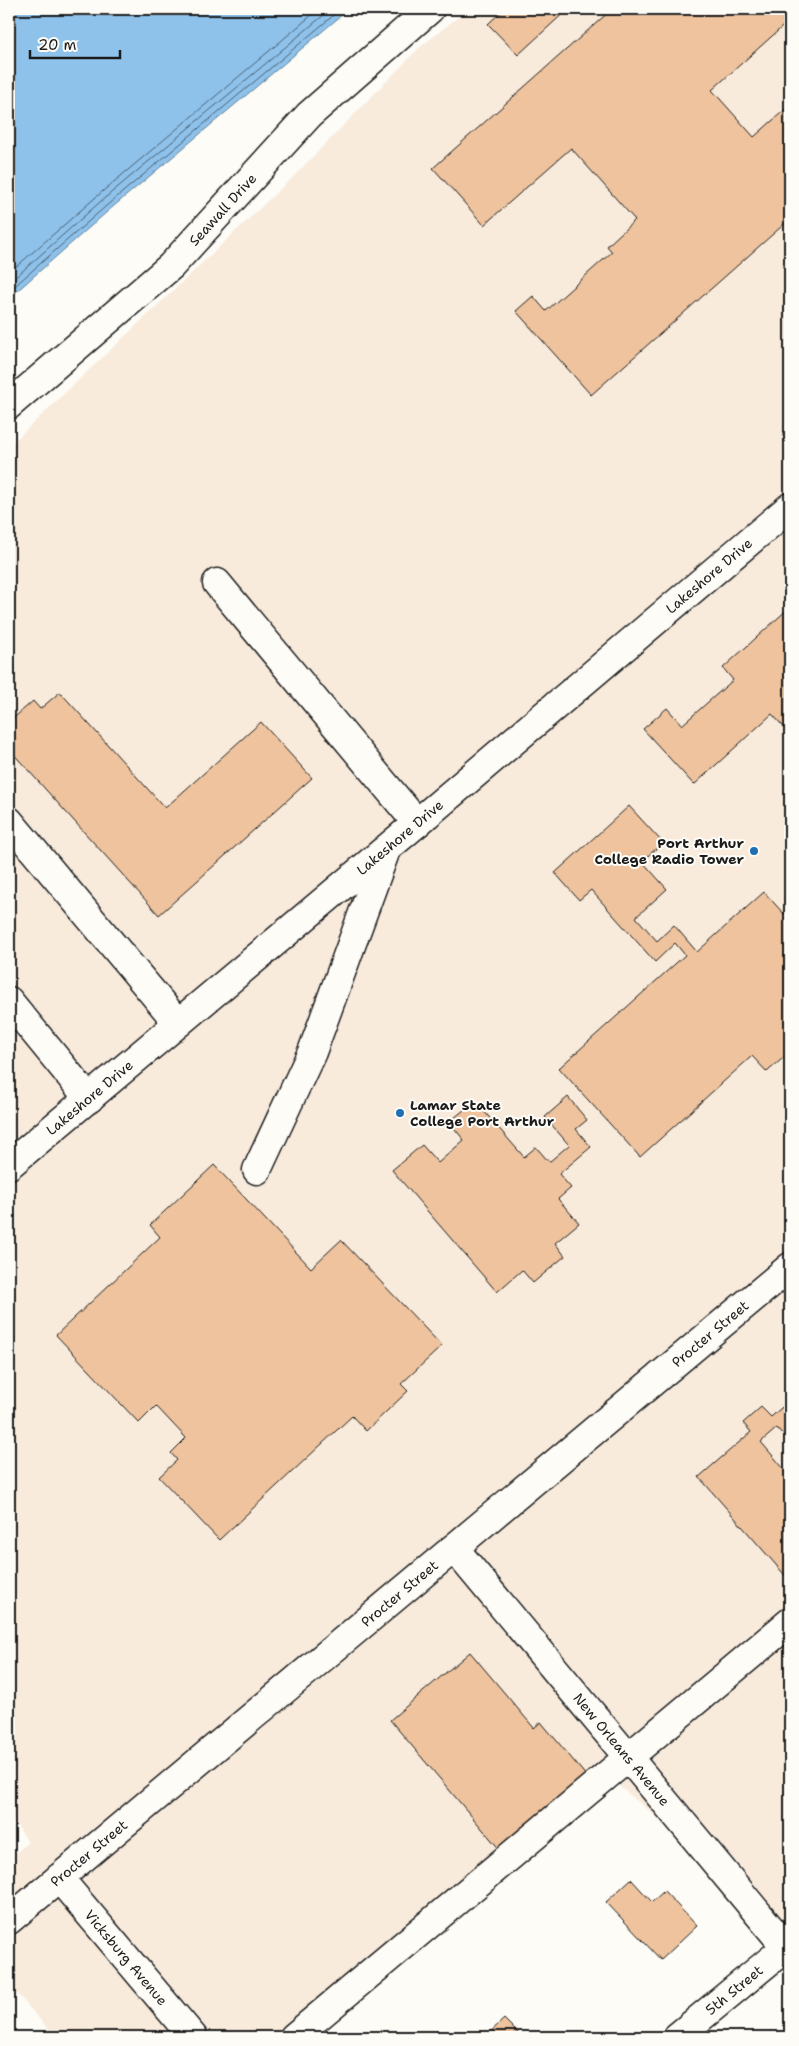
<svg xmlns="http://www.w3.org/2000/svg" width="799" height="2046" viewBox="0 0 799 2046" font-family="'Shantell Sans',sans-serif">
<rect width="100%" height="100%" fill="#fdfcf7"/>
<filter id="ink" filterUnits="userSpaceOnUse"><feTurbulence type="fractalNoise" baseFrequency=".02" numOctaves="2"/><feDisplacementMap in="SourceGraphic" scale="10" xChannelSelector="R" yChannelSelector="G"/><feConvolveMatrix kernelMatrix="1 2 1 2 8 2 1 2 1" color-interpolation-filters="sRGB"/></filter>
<g filter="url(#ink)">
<path fill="#f8ebdc" d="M468,9H790V1927L613,1781L308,2037H55L14,1990L9,1994V1860L28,1842L9,1814V446L293,177L419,48Z"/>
<path fill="#8ec2eb" stroke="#608098" d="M9,9H349L108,211L9,298Z"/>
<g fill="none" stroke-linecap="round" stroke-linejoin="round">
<path stroke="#4a5e6f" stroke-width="1" d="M9,273L96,197L319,9
M9,283L100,202L331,9
M9,291L105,207L341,9"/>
</g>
<path fill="#eec39e" stroke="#1c1c1c" d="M504,9H568L518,55L488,24Z
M609,9H782L790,17V20L712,90L754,137L790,105V219L591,395L516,311L533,296L546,311L612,252L607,246L635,220L571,148L484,225L433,168L611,10Z
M790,607V734L772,714L694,785L643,729L667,708L682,725L733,680L723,668Z
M60,692L165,808L261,722L312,778L159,915L9,749V722L33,701L40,709Z
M629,806L663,843L642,861L667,889L636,917L657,941L674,925L697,952L764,892L784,914L790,908V1052L767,1072L752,1056L640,1157L559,1068L685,955L675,943L655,962L591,890L579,900L555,873Z
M568,1097L587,1120L576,1129L591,1147L559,1174L571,1188L558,1199L579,1223L555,1243L565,1256L533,1283L522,1270L497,1292L392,1170L422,1145L438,1163L464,1140L449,1122L475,1101L524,1157L536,1147L549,1162L569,1145L545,1117Z
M214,1165L311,1268L341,1240L442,1346L401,1384L408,1391L366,1431L352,1416L219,1540L159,1477L177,1460L171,1453L186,1438L156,1406L139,1423L56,1335L160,1237L150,1225Z
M790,1400V1443L777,1428L761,1442L790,1476V1581L699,1477L751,1432L743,1423L761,1407L771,1417Z
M470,1652L534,1728L541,1722L588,1778L501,1851L390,1720Z
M631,1879L652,1902L664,1891L697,1926L661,1960L606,1902Z
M504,2019L522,2037H485Z"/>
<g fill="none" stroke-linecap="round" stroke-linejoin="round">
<g stroke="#1c1c1c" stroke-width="31">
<g id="minor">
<path id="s1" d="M9,405L171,266L309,115L430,9"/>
<path d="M217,583L417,823"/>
<path d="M9,821L178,1023"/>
<path d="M9,1001L89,1099"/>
<path id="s2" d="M9,1165L417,823L790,507"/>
<path d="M257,1170L312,1052L386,850"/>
<path id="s3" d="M454,1548L790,1952"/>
<path id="s4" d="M59,1878L193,2037"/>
<path d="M294,2037L790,1622"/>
<path id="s5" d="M677,2037L790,1944"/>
</g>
</g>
<g stroke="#1c1c1c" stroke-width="31">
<g id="major">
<path id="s6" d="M9,1920L790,1267"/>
</g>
</g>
<use href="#minor" stroke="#fdfcf7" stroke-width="28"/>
<use href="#major" stroke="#fdfcf7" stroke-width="28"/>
</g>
</g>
<g fill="#1f6fb2" stroke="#fdfcf7" stroke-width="2">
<circle cx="754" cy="851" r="5"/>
<circle cx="400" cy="1113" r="5"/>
</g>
<g text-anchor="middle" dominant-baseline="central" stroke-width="4" stroke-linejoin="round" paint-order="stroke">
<g font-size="14" fill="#1c1c1c" stroke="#fdfcf7">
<text stroke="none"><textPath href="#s1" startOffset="290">Seawall Drive</textPath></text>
<text stroke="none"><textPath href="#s2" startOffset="915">Lakeshore Drive</textPath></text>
<text stroke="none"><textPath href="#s2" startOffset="510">Lakeshore Drive</textPath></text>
<text stroke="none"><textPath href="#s2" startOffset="105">Lakeshore Drive</textPath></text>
<text stroke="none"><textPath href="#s6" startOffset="914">Procter Street</textPath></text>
<text stroke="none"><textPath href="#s6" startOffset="509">Procter Street</textPath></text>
<text stroke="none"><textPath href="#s3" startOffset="262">New Orleans Avenue</textPath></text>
<text stroke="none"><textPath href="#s6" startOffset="104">Procter Street</textPath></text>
<text stroke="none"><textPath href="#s4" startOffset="104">Vicksburg Avenue</textPath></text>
<text stroke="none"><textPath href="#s5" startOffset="74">5th Street</textPath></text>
</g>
<g font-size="14" font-weight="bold" fill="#1c1c1c" stroke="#fdfcf7" text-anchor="end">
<text x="744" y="843">Port Arthur<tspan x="744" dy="16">College Radio Tower</tspan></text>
<text x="410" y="1105" text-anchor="start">Lamar State<tspan x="410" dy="16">College Port Arthur</tspan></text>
</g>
</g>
<rect width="799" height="2046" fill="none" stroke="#fdfcf7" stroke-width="30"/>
<rect x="15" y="15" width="769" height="2016" fill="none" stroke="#1c1c1c" stroke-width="2" filter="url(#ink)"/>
<path d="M30 50v8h90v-8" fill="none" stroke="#1c1c1c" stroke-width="2.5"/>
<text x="38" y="50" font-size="15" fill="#1c1c1c" stroke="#fdfcf7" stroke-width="4" paint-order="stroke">20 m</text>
</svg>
